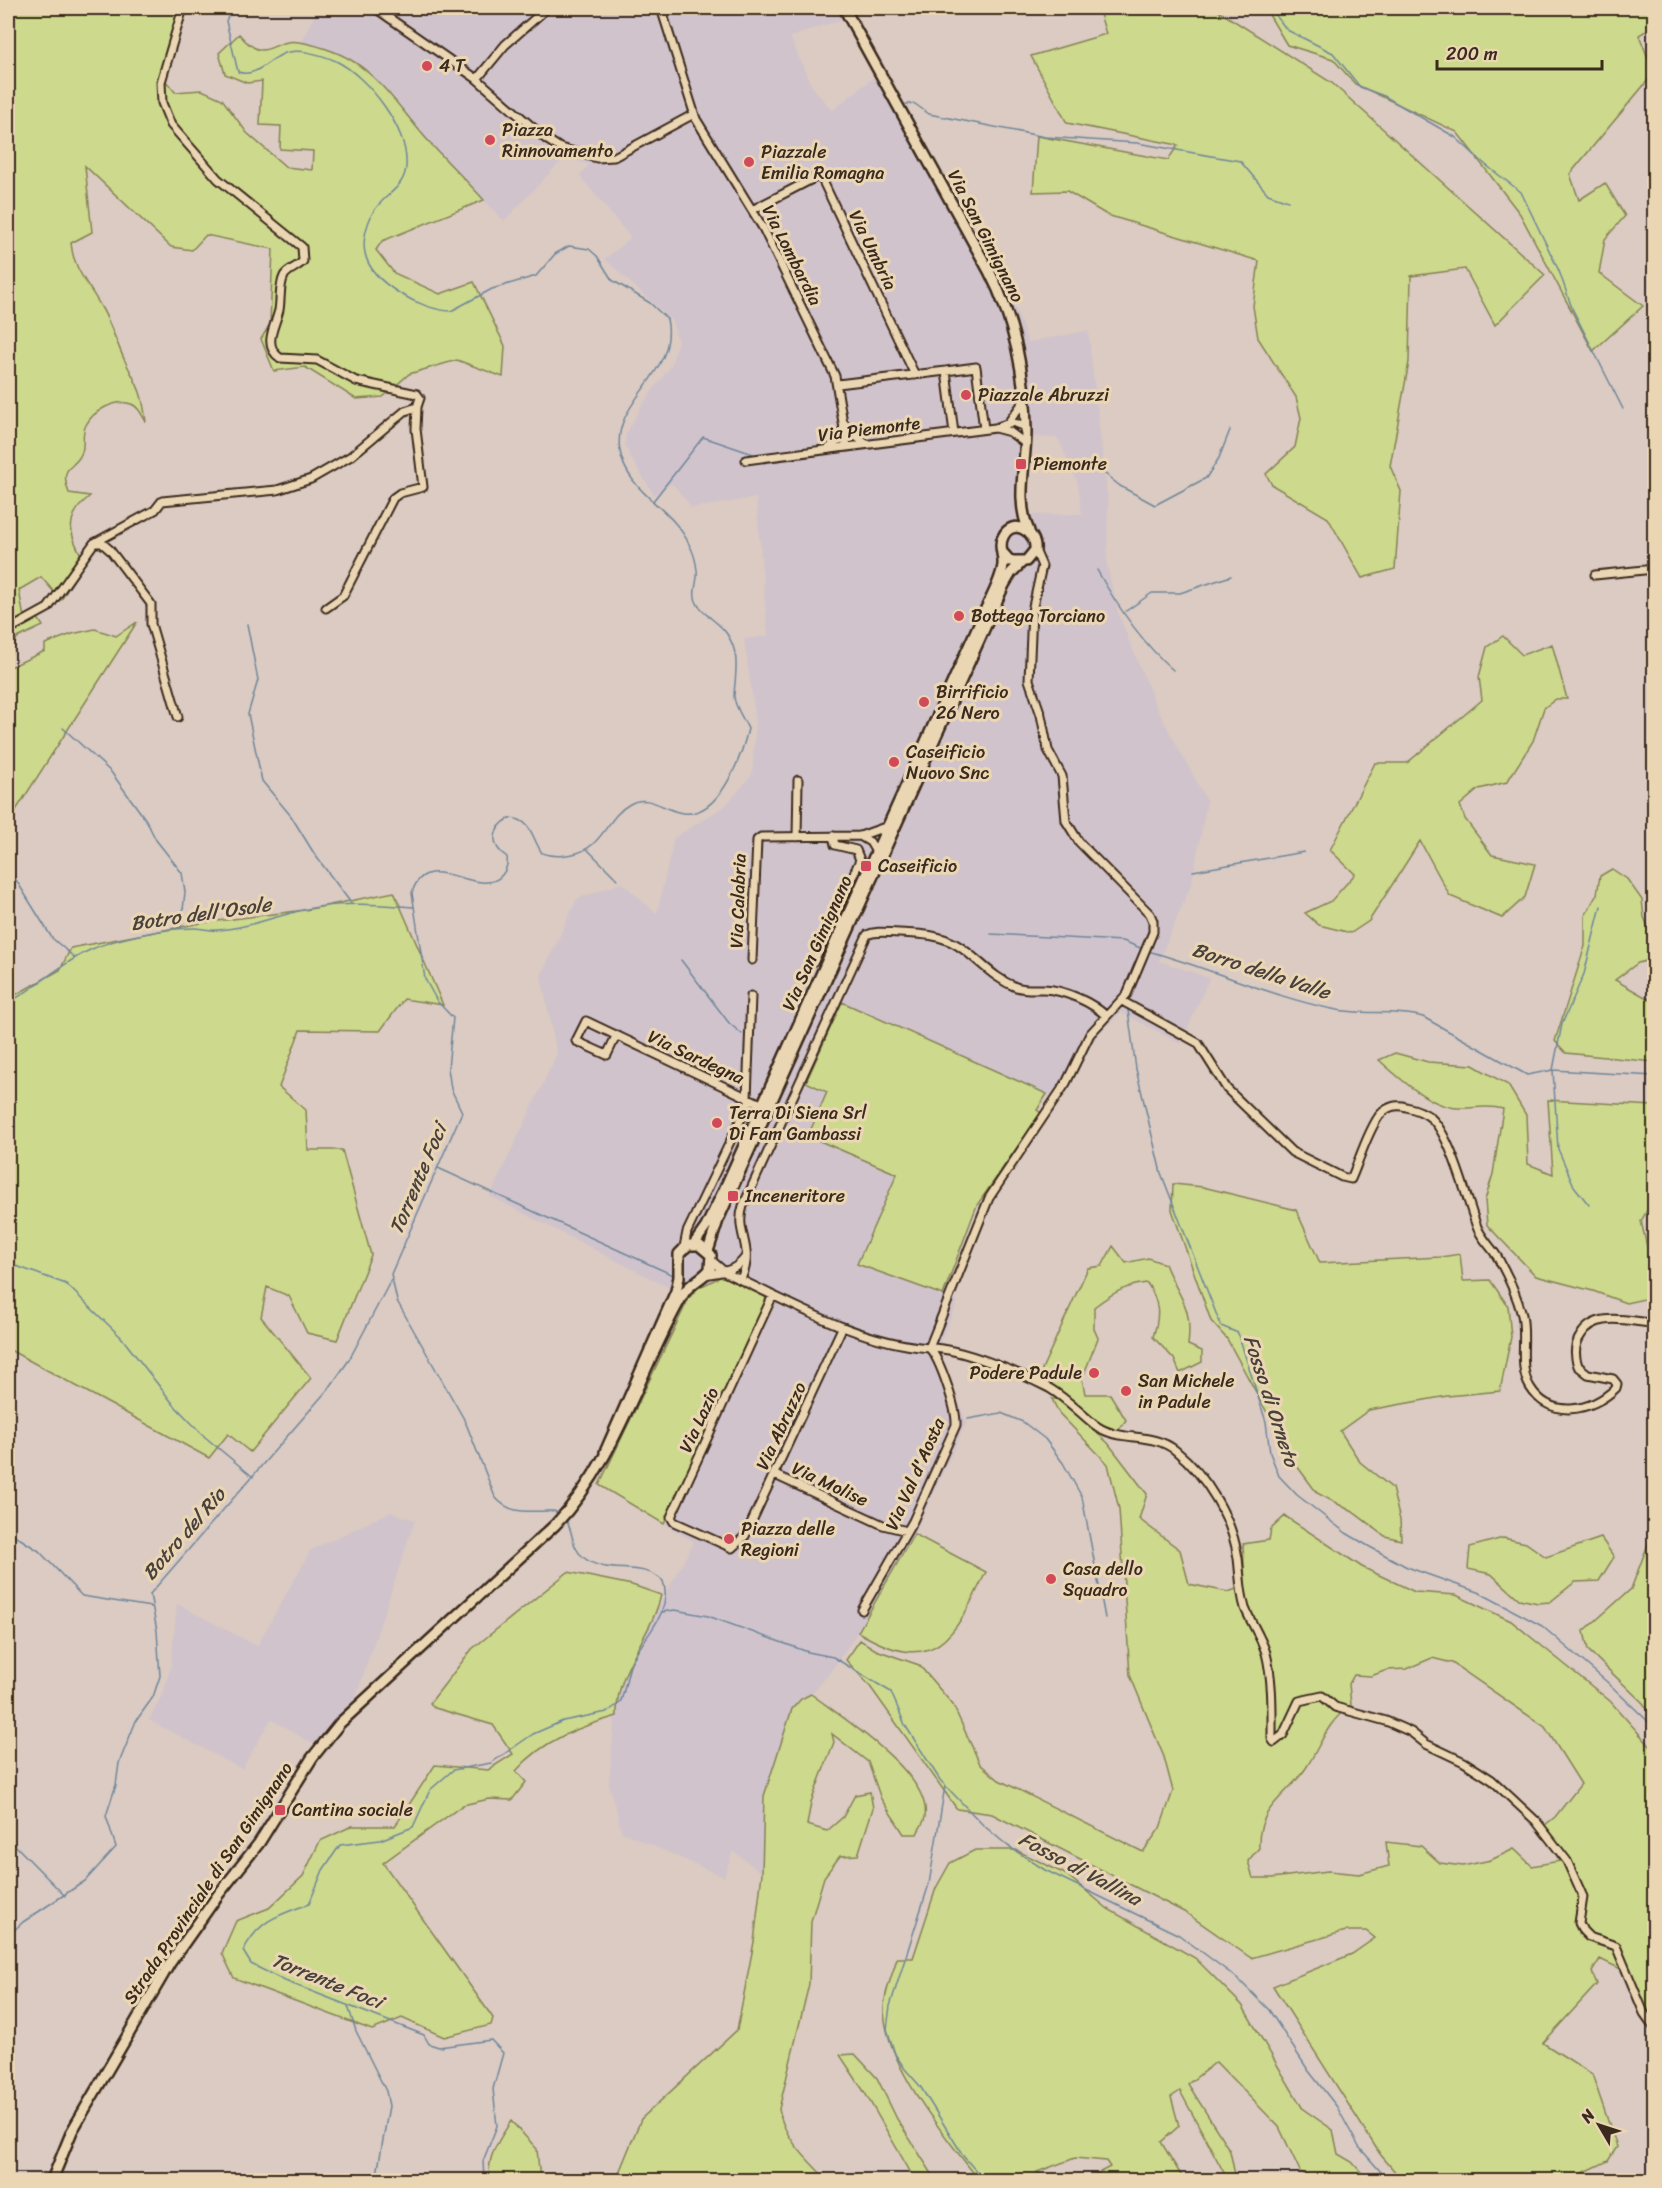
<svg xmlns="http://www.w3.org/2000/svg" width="1662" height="2188" viewBox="0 0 1662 2188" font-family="Sriracha,sans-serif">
<rect width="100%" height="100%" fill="#dbcbc2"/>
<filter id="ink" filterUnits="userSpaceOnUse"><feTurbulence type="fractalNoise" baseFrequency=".0167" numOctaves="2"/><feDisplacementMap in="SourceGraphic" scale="12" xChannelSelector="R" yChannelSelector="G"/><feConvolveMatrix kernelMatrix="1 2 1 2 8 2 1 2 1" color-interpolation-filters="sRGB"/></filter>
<g filter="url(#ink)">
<path fill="#d0c3cc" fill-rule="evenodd" d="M318,8H848L853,15L790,37L811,85L832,111L884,69L1012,299L1028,342L1088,331L1108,502L1107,565L1118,613L1157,709L1207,801L1192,882L1159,961L1209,978L1181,1044L1121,1012L1096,1037L1060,1102L842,1002L806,1082L828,1092L809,1136L897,1174L857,1264L958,1301L941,1340L942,1355L966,1423L914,1534L858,1632L828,1675L811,1694L801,1699L792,1709L764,1796L762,1873L733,1851L724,1877L622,1832L609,1784L616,1699L630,1659L694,1542L664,1524L766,1300L765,1297L718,1277L698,1288L689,1298L490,1196L557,1054L541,976L577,899L622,883L657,914L674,838L725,806L752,775L756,721L744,639L768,636L756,498L692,508L672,483L654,495L630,456L625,445L626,435L641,407L671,366L678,341L672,321L605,259L631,238L580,176L589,164L564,158L504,221L423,135L397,102L352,60L301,42ZM1030,437L1058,438L1078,483L1082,514L1029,515L1025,505Z
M390,1512L415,1520L354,1702L316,1746L271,1719L242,1769L149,1720L164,1691L171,1666L177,1604L257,1646L311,1550Z"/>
<path fill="#cdd98d" stroke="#848256" stroke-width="1.5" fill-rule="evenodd" d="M8,8H179L165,80L175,92L202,90L222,99L247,133L286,167L312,170L313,151L280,149L281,126L260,125L262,81L247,83L225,74L219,53L239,34C267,67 269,38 299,42C314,44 338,52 351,60C378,75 404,113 424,136C443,158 464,178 484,200L382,241L376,250L394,273L440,294L474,282L505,346L503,377L457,360L409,374L383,397L356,399L305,367L274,371L261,339L270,324L273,249L206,235L192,250L171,247L85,166L92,232L71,243C73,269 88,283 100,305C111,323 116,342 125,361C138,387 142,390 146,422C142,415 138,406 131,404C116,398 93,411 86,425C81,434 85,443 82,452C76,470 58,463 69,493L90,496C63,518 69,535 85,562L61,600L41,577L19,590L25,624L37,617L43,626L17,638L8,661Z
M1106,8H1214L1332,83L1545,275L1495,325L1465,269L1411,276L1409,362L1390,466L1401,491L1395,569L1362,578L1328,518L1272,485L1266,474L1295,447L1301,418L1296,397L1258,338L1253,306L1259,261L1107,215L1067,191L1033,192L1037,136L1168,160L1178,145L1067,123L1031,56L1106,34L1100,14Z
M1265,8H1650L1654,12V26L1639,35L1654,73L1570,174L1579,200L1605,183L1625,216L1605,239L1599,273L1643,306L1593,351L1520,214L1457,132L1355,84L1333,59L1287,45Z
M137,622L9,821H8V668L45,651V644L72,634L95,629L116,636Z
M1503,636L1522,655L1552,644L1567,699H1556L1544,708L1533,741L1507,782L1479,789L1460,805L1465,819L1492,855L1535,864L1525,897L1502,918L1450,896L1420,841L1369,921L1351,933L1319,925L1305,913L1331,901L1355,874L1330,850L1375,763H1407L1482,700L1479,677L1487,647Z
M1612,869L1627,879L1642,900L1644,917L1654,942V959L1638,963L1615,980L1654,1002V1062L1566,1053L1555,1041L1585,946V916L1597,894L1600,876Z
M394,892L443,1005L404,999L380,1031L300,1030L279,1087L306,1110L308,1150H342L371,1255L337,1340L307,1333L289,1296L267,1287L261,1317L311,1378L250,1452L228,1434L209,1458L8,1349V999L60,970L71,948L201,923L305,910Z
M842,1002L1047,1094L1037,1110L1041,1113L977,1205L943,1295L857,1264L897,1174L808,1136L827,1092L806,1082Z
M1395,1053L1428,1062L1473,1065L1508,1085L1526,1115L1528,1164L1553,1174L1548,1100L1654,1106V1209L1649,1207L1641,1221L1652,1268L1649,1298L1626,1303L1593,1291L1536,1276L1487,1225L1485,1200L1493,1174L1503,1109C1487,1104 1474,1109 1457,1108C1430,1107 1398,1077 1379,1060Z
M1173,1184L1203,1187L1296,1210L1320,1263L1441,1257L1460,1254L1463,1281L1490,1280L1508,1306L1511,1337L1500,1391L1447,1396L1369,1410L1340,1431L1360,1462L1392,1488L1400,1520L1401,1540L1385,1536L1353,1512L1317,1493L1294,1462L1227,1339L1211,1321L1172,1210Z
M1113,1246L1126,1263L1148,1258L1165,1264C1179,1299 1193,1304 1188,1345L1202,1351V1362L1180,1373L1174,1359L1153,1337C1160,1316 1160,1302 1147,1283C1126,1285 1111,1294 1094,1307V1329L1098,1338L1082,1379L1085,1394H1110L1126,1420L1118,1431L1104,1429L1046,1381L1042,1369L1088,1268L1102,1266Z
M722,1276L765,1297L767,1300L664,1524L599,1485L689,1298L698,1288Z
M1052,1399H1059L1108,1443L1147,1494L1139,1519L1180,1550L1189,1584L1228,1592L1245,1586L1243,1544L1269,1540L1271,1529L1285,1516L1362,1567L1415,1592L1456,1595L1511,1621L1610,1701L1651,1747L1654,1737V2019L1643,2012L1627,1972L1600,1959L1592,1972L1597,1984L1543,2043L1592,2074L1617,2147L1608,2161L1568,2180H1402L1380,2154L1273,1986L1352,1954L1375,1938L1366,1931H1346L1251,1958L1186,1913L992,1814L957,1809L869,1685L846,1660L860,1640L876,1650L919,1665L953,1705L980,1764L999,1780L1143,1852L1160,1828L1173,1791L1164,1757L1130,1675L1119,1509L1108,1464L1059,1413ZM1432,1658L1452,1663L1545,1727L1581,1784L1555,1817L1540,1829L1560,1861L1532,1866L1514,1849L1491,1860L1463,1866L1440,1863L1421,1846L1386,1842L1389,1866L1359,1874L1328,1871L1272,1878H1253L1248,1861L1259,1848C1257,1807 1286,1797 1306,1768C1323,1742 1325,1724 1351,1705L1349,1684L1354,1675L1371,1676L1387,1670L1406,1669Z
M914,1534L986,1572C954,1638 935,1678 858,1632Z
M1503,1538L1526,1543L1546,1557L1601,1538L1614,1557L1599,1581L1575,1582L1550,1602L1538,1603L1519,1599L1491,1574L1468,1569L1470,1547Z
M1654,1538V1718L1643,1703L1588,1650L1584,1631L1631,1589L1650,1539Z
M568,1572L632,1585L661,1595C651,1638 615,1670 617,1716C579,1727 543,1740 516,1771L526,1782L512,1800L489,1799L463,1805L383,1863L493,2018L491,2025L444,2037L402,2018L372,2030L234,1978L222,1953L236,1921L269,1908L303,1876L320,1841L352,1826H395L435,1765L488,1770L513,1754L493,1725L435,1708L430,1703L472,1649Z
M811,1694C841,1717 932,1774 925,1817C924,1823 919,1829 917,1834H904L881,1799L868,1762L832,1734L834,1742L811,1802L807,1825L827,1831L843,1817L855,1795L870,1792L873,1808L858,1855L840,1856L824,1877L811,1921L809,1984L779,2109C783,2138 808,2160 827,2180H616L641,2119L737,2030L754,1942L762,1873L764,1796L792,1709L801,1699Z
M975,1850H1016L1067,1875L1108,1909L1195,1958L1242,2005L1303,2109L1333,2130L1338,2154L1352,2162L1368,2180H1320L1301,2173L1279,2127L1216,2062L1188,2084L1230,2151L1235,2175L1239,2180H1228L1180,2091L1171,2097L1179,2126L1161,2142L1184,2180H1085L1110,2167L1106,2161L1075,2158L1037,2172L1044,2178L1055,2176L1061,2180H979C945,2136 887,2068 884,2011C883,1995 893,1974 897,1958H913L936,1888L950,1863Z
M855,2054L877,2078L897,2119L936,2180H915L865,2093L840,2055Z
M511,2121L537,2149L540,2180H490C486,2157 499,2140 511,2121Z"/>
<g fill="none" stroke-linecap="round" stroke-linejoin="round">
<path stroke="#6f869b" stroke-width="1.5" d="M232,8L226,21L238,72C256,78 268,60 283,54C297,47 322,55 336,61C368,77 409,129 406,167C404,190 382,195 372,214C367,225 362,240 365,253C371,284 422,310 451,311L492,289L536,276L555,254L569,246L589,249L597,256L612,280L650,303L667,319C679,375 611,400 620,451C627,493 673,508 689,544C693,551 696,562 697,570C699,582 690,593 698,605C705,616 720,623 727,634C741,655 735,674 734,696C734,706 744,719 748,729C741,758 718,823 678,812C662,808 647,794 630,804C606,817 603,848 573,854C562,856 553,857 542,853C532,839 532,819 510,818C492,828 489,845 507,857C508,864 507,869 502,875C480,901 426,845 412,893L425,979L437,1001L453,1018L448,1068L451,1089L462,1112L391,1274L397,1301L465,1421L495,1497C512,1517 531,1510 554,1511L559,1514
M1270,8L1287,30L1333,53L1360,87L1384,96L1455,137L1487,166L1521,192L1559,271L1572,308L1623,409
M906,104H915L929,114L1045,137L1137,143L1240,161L1268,194L1288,201
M1104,473L1120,486L1155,505L1206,478L1219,458L1230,430
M653,501L703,437L753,454
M1097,570C1116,604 1143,644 1173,670
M1126,611L1152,593H1180L1231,576
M247,624L258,680L248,714L262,781L291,816L315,855L351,903
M63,728L111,772L146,820L156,840L182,873L185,892L181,928
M588,850L617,879
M8,867L52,938L75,958
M1193,871L1304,852
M991,934L1123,941L1143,949
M1148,951C1210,968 1269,996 1332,1009C1363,1016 1393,1009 1423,1017L1527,1075L1553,1070L1654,1076
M681,960L729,1023L742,1034
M8,1003C37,987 61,963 92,949C117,938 166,928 194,928C201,928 209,931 217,930C252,928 284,912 318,907C350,902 382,905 414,907
M1128,1010L1136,1069L1161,1173L1221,1326L1238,1333L1266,1422L1270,1453L1279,1476L1297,1495L1346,1533L1370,1547L1407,1567L1480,1593L1542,1626L1607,1682L1654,1727
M438,1168L673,1275
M1589,1205L1574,1186L1558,1149L1553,1070L1562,1024L1584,974L1601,906
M8,1263L66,1284L121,1337L174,1405L205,1437L253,1477
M968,1419L1001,1413L1023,1422L1045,1439L1063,1463L1082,1497L1105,1618
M8,1531L39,1551L82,1596L151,1607
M662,1612L675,1610L708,1616L808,1652L833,1657L891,1692L905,1725L940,1780L983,1825L1008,1846L1045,1870L1179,1935L1237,1978L1269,2010L1308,2070L1337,2107L1359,2147L1388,2180
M945,1786L929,1884L890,2006L887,2029L895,2054L905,2069L920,2086L964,2157L984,2180
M8,1838L65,1896
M8,1936L23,1922L85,1881L116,1847L106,1816L116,1785L119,1763L136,1721L153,1697L160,1676L157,1631L150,1594L330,1387L349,1360L391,1280
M348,2006L356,2031L386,2091L389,2106L376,2180
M484,2180L483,2161L497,2126L493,2089L503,2053L491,2040L439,2047L429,2044L424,2035L285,1981L251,1964L243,1951C259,1920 278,1915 309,1904L323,1870L340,1845L380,1840L413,1827L430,1790L453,1770L491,1763L533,1734L563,1721L607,1712L620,1703C625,1691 626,1678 630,1666C641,1637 674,1615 663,1581C642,1560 606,1577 583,1557C570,1546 574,1530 565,1519
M1482,2180L1489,2176"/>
<g stroke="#3b2a1e" stroke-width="11">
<path id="street" d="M375,8L477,79L546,139L560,148L597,158L614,157L694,114
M661,8L696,119L763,228L835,376L847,446
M477,79L505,45L547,8
M752,210L820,175L915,375
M838,384L946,371
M1008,423L1024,401
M845,424L855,436L865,443
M998,427L1012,422L1026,427
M954,433L946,371L976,367L984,429
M828,449L838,440L844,427
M746,460L995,428L1010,432L1026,444
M96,543H102L110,550L151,604V624L178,717
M1035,550L1042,566L1032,611L1029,680L1041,715L1048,750L1062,776L1066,821L1079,842L1150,914L1153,921V932L1127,994L1090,1034L1066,1083L989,1198L929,1348C959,1347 1022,1374 1049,1388C1066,1398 1080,1413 1095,1425C1119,1443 1151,1431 1175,1450C1207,1476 1232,1518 1238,1558C1240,1575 1240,1591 1245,1608C1251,1623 1261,1637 1266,1653C1273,1681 1272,1711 1272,1739L1274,1742L1283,1735L1299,1701L1322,1696L1335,1707L1386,1721L1411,1732L1426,1744L1464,1762L1492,1780L1536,1821L1567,1861L1583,1897L1579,1923L1583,1931L1589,1937L1616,1946L1644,2013L1654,2027
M1595,575L1654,569
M326,608L343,596L393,498L400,493L423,487L416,429L417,407
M8,630L48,608L94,543L155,510L162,501L277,490L311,479L351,456L405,411L417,407L420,398L417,394L356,381L317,360L280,358C262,345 275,327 279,310C281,299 279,286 284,276C288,269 297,268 303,261L302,247L218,179L171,125L162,103L161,82L183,8
M860,836L870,842L876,852
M797,837L798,780
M752,960L757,840L761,837L860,836L888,826
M814,961L860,860L856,850L835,845L833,836
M1122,1001L1198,1043L1227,1089L1292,1152L1342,1177L1351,1179C1360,1159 1366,1135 1379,1116C1386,1107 1396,1104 1406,1107C1415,1109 1424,1112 1431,1118C1451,1136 1467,1200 1477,1227C1482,1240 1493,1248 1499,1260C1508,1276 1517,1297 1522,1315C1527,1337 1518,1368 1530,1387C1550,1420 1591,1412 1616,1388L1617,1384L1613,1379L1588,1374L1578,1366C1574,1355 1574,1345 1581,1335C1595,1311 1628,1321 1651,1323
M616,1036L607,1055L576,1041L586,1021L763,1105
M747,1098L751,996
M684,1247L687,1232L750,1100
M712,1261L726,1273C792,1303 855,1342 929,1348C940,1358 957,1410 956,1425L913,1521L862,1610
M705,1275C722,1271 735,1273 746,1256
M741,1279C756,1247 734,1234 743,1206L867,935C877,930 888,933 899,933C919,934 939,934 957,945C978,958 992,978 1016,987C1025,990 1035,989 1044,989C1064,990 1092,1002 1106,1016
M773,1295L671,1517L674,1522L732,1548L745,1536L842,1328
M775,1475L883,1525L907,1531"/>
</g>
<g stroke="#3b2a1e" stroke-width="14">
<path id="secondary" d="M844,8L989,271C1014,318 1026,378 1026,431C1026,465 1015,500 1029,531
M694,1244L706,1227L724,1190L982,617C989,601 1001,582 1003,565C1004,555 998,546 1003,537C1012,517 1037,531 1035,550L1026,561H1010L1002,552
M708,1251L718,1220L1004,585L1011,573L1022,562
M52,2180L72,2131L170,1963L218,1895L259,1843L312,1758L340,1723L555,1525C617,1460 639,1370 684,1293C691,1282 703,1279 710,1269L711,1255L699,1245H688L679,1254V1277L676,1291L605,1452"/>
</g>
<use href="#street" stroke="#ebd6b4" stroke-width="7"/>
<use href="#secondary" stroke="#ebd6b4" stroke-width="9"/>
</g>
</g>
<g fill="#d1495b" stroke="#ebd6b4" stroke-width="2">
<circle cx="427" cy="66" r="6"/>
<circle cx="490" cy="140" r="6"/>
<circle cx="749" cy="162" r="6"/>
<circle cx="966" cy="395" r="6"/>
<rect x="1015" y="458" width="12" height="12" rx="3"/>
<circle cx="959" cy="616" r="6"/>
<circle cx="924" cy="702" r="6"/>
<circle cx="894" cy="762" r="6"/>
<rect x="860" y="860" width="12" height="12" rx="3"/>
<circle cx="717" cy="1123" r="6"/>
<rect x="727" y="1190" width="12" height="12" rx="3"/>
<circle cx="1094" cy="1373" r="6"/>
<circle cx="1126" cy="1391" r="6"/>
<circle cx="729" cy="1539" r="6"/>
<circle cx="1051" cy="1579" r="6"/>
<rect x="274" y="1804" width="12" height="12" rx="3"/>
</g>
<g text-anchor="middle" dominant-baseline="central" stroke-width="6" stroke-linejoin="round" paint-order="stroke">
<g font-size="18" fill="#3b2a1e" stroke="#ebd6b4" text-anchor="start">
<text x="439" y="66">4 T</text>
<text x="502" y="130">Piazza<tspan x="502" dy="21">Rinnovamento</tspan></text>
<text x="761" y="152">Piazzale<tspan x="761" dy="21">Emilia Romagna</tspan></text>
<text x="978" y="395">Piazzale Abruzzi</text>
<text x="1033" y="464">Piemonte</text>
<text x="971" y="616">Bottega Torciano</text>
<text x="936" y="692">Birrificio<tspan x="936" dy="21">26 Nero</tspan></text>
<text x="906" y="752">Caseificio<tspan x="906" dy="21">Nuovo Snc</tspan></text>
<text x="878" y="866">Caseificio</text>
<text x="729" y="1113">Terra Di Siena Srl<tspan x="729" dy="21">Di Fam Gambassi</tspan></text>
<text x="745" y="1196">Inceneritore</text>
<text x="1082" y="1373" text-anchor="end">Podere Padule</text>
<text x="1138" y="1381">San Michele<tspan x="1138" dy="21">in Padule</tspan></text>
<text x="741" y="1529">Piazza delle<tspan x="741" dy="21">Regioni</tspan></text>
<text x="1063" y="1569">Casa dello<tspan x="1063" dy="21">Squadro</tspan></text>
<text x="292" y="1810">Cantina sociale</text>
</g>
<g font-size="18" fill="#3b2a1e" stroke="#ebd6b4">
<text transform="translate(986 236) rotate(63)">Via San Gimignano</text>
<text transform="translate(873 250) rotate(64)">Via Umbria</text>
<text transform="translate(792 255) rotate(63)">Via Lombardia</text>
<text transform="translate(869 429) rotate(-7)">Via Piemonte</text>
<text transform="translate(738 901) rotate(-88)">Via Calabria</text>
<text transform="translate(817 943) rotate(-66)">Via San Gimignano</text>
<text transform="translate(696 1057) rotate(25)">Via Sardegna</text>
<text transform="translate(699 1420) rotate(-65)">Via Lazio</text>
<text transform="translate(781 1426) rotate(-65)">Via Abruzzo</text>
<text transform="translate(915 1474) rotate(-66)">Via Val d'Aosta</text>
<text transform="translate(830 1484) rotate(25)">Via Molise</text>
<text transform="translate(208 1883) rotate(-56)">Strada Provinciale di San Gimignano</text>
</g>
<g font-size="20" font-style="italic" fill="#48413d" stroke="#ebd6b4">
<text transform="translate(201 914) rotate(-8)">Botro dell'Osole</text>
<text transform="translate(1261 971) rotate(18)">Borro della Valle</text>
<text transform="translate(418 1179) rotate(-67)">Torrente Foci</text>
<text transform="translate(1271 1401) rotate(72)">Fosso di Orneto</text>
<text transform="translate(184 1534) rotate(-49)">Botro del Rio</text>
<text transform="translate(1080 1869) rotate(28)">Fosso di Vallina</text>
<text transform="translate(327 1981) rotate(22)">Torrente Foci</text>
</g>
</g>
<rect width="1662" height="2188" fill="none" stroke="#ebd6b4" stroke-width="30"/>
<rect x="15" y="15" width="1632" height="2158" fill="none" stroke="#3b2a1e" stroke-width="2" filter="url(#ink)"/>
<g transform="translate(1599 2125) rotate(309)" stroke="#ebd6b4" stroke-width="4.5" paint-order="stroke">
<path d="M0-4.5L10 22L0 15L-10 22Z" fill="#3b2a1e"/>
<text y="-9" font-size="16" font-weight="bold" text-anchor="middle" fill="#3b2a1e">N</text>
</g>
<path d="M1437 60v9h165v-9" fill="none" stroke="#3b2a1e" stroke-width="3"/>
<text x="1446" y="60" font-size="18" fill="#3b2a1e" stroke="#ebd6b4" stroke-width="4.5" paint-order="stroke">200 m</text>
</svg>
